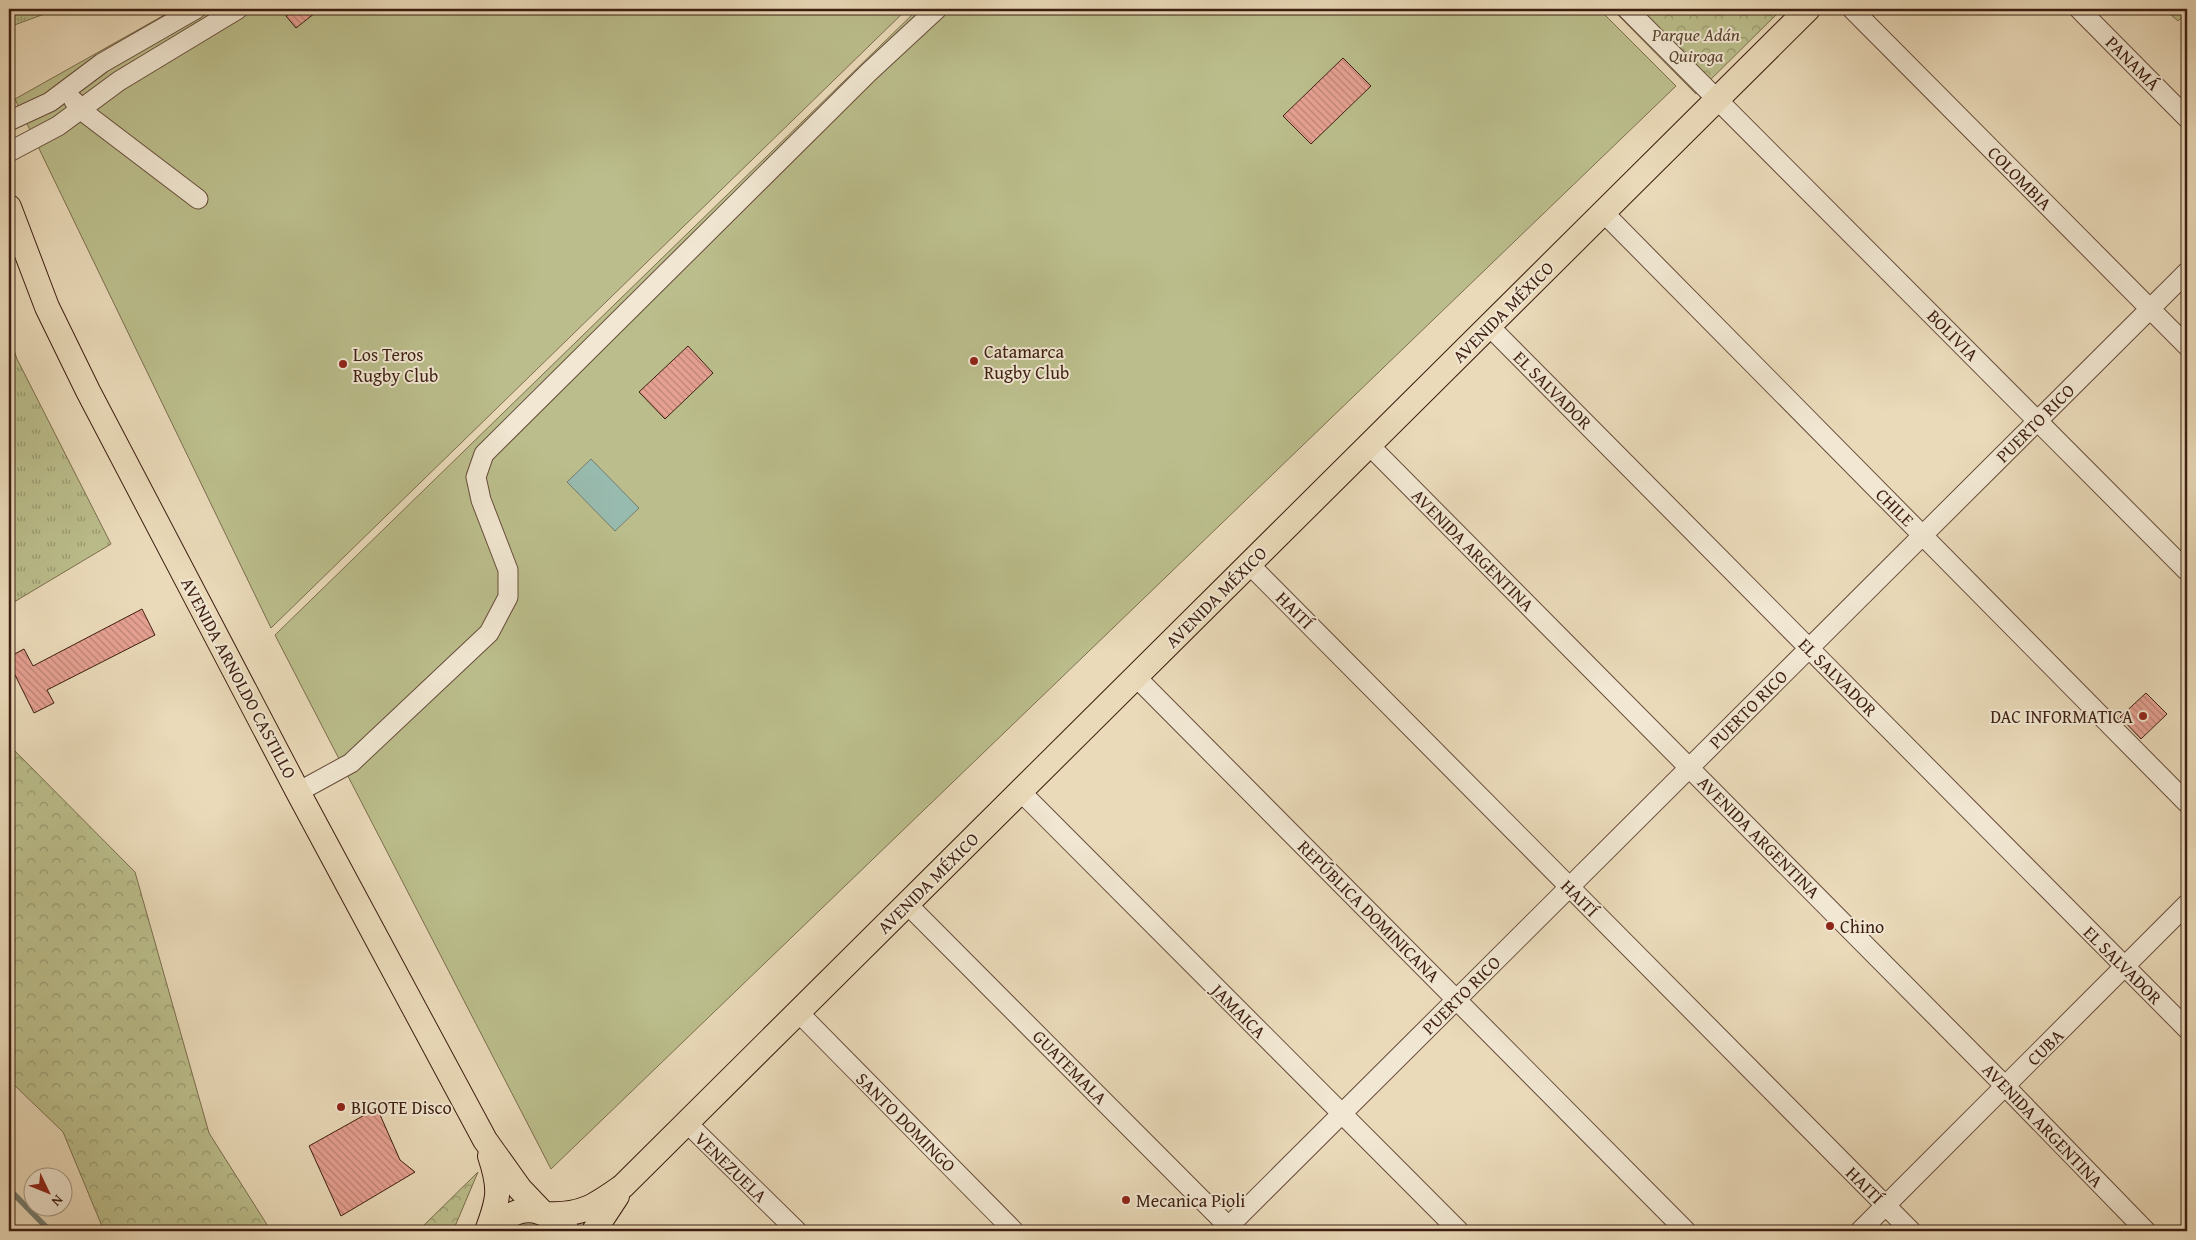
<svg xmlns="http://www.w3.org/2000/svg" width="2196" height="1240" viewBox="0 0 2196 1240" font-family="'Gentium Book Plus',serif">
<defs>
<pattern id="grass-tufts" width="24" height="20" patternUnits="userSpaceOnUse" patternTransform="scale(1.25)"><rect width="24" height="20" fill="#bbbe8c"/><path d="M3 7l-1-3M5 7V3M7 7l1-3M15 17l-1-3M17 17v-4M19 17l1-3" fill="none" stroke="#999a71"/></pattern>
<pattern id="forest-crowns" width="20" height="18" patternUnits="userSpaceOnUse" patternTransform="scale(1.25)"><rect width="20" height="18" fill="#bbbe8c"/><path d="M2 6a3 3 0 1 1 6 0M12 15a3 3 0 1 1 6 0" fill="none" stroke="#999a71"/></pattern>
<pattern id="building-back-hatch" width="6" height="6" patternUnits="userSpaceOnUse" patternTransform="scale(1.25)"><rect width="6" height="6" fill="#e6a192"/><path d="M-1 5l2 2M0 0l6 6M5-1l2 2" fill="none" stroke="#bc8376"/></pattern>
</defs>
<rect width="100%" height="100%" fill="#eadab9"/>
<filter id="stains"><feTurbulence type="fractalNoise" baseFrequency=".004" numOctaves="4"/><feColorMatrix values="0 0 0 0 .2 0 0 0 0 .09 0 0 0 0 .02 0 0 0 .5 -.17"/></filter>
<radialGradient id="worn" r=".72"><stop offset=".6" stop-color="#630" stop-opacity="0"/><stop offset="1" stop-color="#630" stop-opacity=".3"/></radialGradient>
<path fill="url(#grass-tufts)" stroke="#7c6e4e" d="M9,9H58L9,27Z
M9,336L17,359L111,544L9,605Z
M532,1221L552,1231H507L521,1222Z"/>
<path fill="url(#forest-crowns)" stroke="#7c6e4e" d="M1612,9H1782L1696,94Z
M9,745L135,872L209,1133L271,1231H104L63,1132L9,1080Z
M478,1172L453,1231H418Z"/>
<path fill="#bbbe8c" stroke="#7c6e4e" d="M175,9H907L271,628L15,99Z
M918,9H1599L1676,86L551,1169L275,635Z
M2164,9H2187V12L2178,21Z"/>
<path fill="#98bbaf" stroke="#747c70" d="M591,459L639,508L615,531L567,482Z"/>
<g fill="none" stroke-linecap="round" stroke-linejoin="round">
<path stroke="#747c70" stroke-width="5.5" d="M9,1189L50,1231"/>
</g>
<path fill="url(#building-back-hatch)" stroke="#3d1e11" d="M296,9H320L296,28L286,16Z
M1343,58L1371,86L1311,144L1283,116Z
M688,346L713,373L665,419L639,392Z
M142,609L155,635L47,690L54,703L34,713L9,663V657L24,649L33,666Z
M2146,693L2167,714L2141,739L2120,717Z
M377,1108L400,1160L415,1172L341,1216L309,1146Z"/>
<g fill="none" stroke-linecap="round" stroke-linejoin="round">
<g stroke="#684d3b" stroke-width="21">
<path id="minor" d="M1627,9L2187,571
M1852,9L2187,346
M2079,9L2187,118
M74,101L81,110L198,199
M9,121L50,102L102,63L196,9
M9,152L58,126L119,81L238,9
M1603,212L2187,803
M1489,326L2187,1029
M1369,445L2005,1086L2146,1231
M1249,564L1911,1231
M1136,677L1686,1231
M1020,791L1459,1231
M298,792L351,763L489,633L508,597V570L481,500L476,477L484,454L869,72L937,9
M907,904L1233,1231
M798,1012L1014,1231
M687,1123L797,1231
M1224,1231L2187,272
M1860,1231L2187,904"/>
</g>
<g stroke="#3d1e11" stroke-width="26">
<path id="major" d="M9,207L47,307L88,391L298,792L485,1140L520,1189L541,1211
M547,1214C582,1216 596,1205 623,1186L1808,9
M487,1231C499,1199 501,1189 490,1156
M491,1231C518,1202 541,1205 567,1231
M594,1231L617,1196"/>
</g>
<use href="#minor" stroke="#f1e7d2" stroke-width="19"/>
<use href="#major" stroke="#eadab9" stroke-width="24"/>
</g>
<g fill="#8f2418" stroke="#f1e7d2" stroke-width="2">
<circle cx="974" cy="361" r="5"/>
<circle cx="343" cy="364" r="5"/>
<circle cx="2143" cy="716" r="5"/>
<circle cx="1830" cy="926" r="5"/>
<circle cx="341" cy="1107" r="5"/>
<circle cx="1126" cy="1200" r="5"/>
</g>
<g text-anchor="middle" dominant-baseline="central" stroke-width="4" stroke-linejoin="round" paint-order="stroke">
<g font-size="18" font-style="italic" fill="#5c4630" stroke="#f1e7d2">
<text x="1696" y="34">Parque Adán<tspan x="1696" dy="21">Quiroga</tspan></text>
</g>
<g font-size="18" fill="#3d1e11" stroke="#f1e7d2">
<text transform="translate(2133 63) rotate(45)">PANAMÁ</text>
<text transform="translate(2020 178) rotate(45)">COLOMBIA</text>
<text transform="translate(1503 312) rotate(-45)">AVENIDA MÉXICO</text>
<text transform="translate(1953 335) rotate(45)">BOLIVIA</text>
<text transform="translate(1553 390) rotate(45)">EL SALVADOR</text>
<text transform="translate(2035 423) rotate(-45)">PUERTO RICO</text>
<text transform="translate(1895 507) rotate(45)">CHILE</text>
<text transform="translate(1473 550) rotate(45)">AVENIDA ARGENTINA</text>
<text transform="translate(1216 597) rotate(-45)">AVENIDA MÉXICO</text>
<text transform="translate(1295 610) rotate(45)">HAITÍ</text>
<text transform="translate(1838 677) rotate(45)">EL SALVADOR</text>
<text transform="translate(239 678) rotate(62)">AVENIDA ARNOLDO CASTILLO</text>
<text transform="translate(1748 709) rotate(-45)">PUERTO RICO</text>
<text transform="translate(1759 837) rotate(45)">AVENIDA ARGENTINA</text>
<text transform="translate(928 883) rotate(-45)">AVENIDA MÉXICO</text>
<text transform="translate(1580 898) rotate(45)">HAITÍ</text>
<text transform="translate(1369 911) rotate(45)">REPÚBLICA DOMINICANA</text>
<text transform="translate(2123 965) rotate(45)">EL SALVADOR</text>
<text transform="translate(1461 995) rotate(-45)">PUERTO RICO</text>
<text transform="translate(1239 1011) rotate(45)">JAMAICA</text>
<text transform="translate(2045 1047) rotate(-45)">CUBA</text>
<text transform="translate(1070 1067) rotate(45)">GUATEMALA</text>
<text transform="translate(906 1122) rotate(45)">SANTO DOMINGO</text>
<text transform="translate(2043 1125) rotate(46)">AVENIDA ARGENTINA</text>
<text transform="translate(731 1167) rotate(44)">VENEZUELA</text>
<text transform="translate(1865 1185) rotate(45)">HAITÍ</text>
</g>
<g font-size="18" fill="#3d1e11" stroke="#f1e7d2" text-anchor="start">
<text x="984" y="351">Catamarca<tspan x="984" dy="21">Rugby Club</tspan></text>
<text x="353" y="354">Los Teros<tspan x="353" dy="21">Rugby Club</tspan></text>
<text x="2133" y="716" text-anchor="end">DAC INFORMATICA</text>
<text x="1840" y="926">Chino</text>
<text x="351" y="1107">BIGOTE Disco</text>
<text x="1136" y="1200">Mecanica Pioli</text>
</g>
</g>
<rect width="2196" height="1240" fill="none" stroke="#eadab9" stroke-width="30"/>
<rect x="10" y="10" width="2176" height="1220" fill="none" stroke="#3d1e11" stroke-width="2.5"/>
<rect x="15" y="15" width="2166" height="1210" fill="none" stroke="#3d1e11"/>
<g transform="translate(48 1192) rotate(133)"><circle r="24" fill="#f1e7d2" stroke="#a99785"/>
<path d="M0-4L9 19L0 12L-9 19Z" fill="#8f2418"/>
<text y="-8" font-size="14" font-weight="bold" text-anchor="middle" fill="#3d1e11">N</text>
</g>
<rect width="100%" height="100%" filter="url(#stains)"/>
<rect width="100%" height="100%" fill="url(#worn)"/>
</svg>
